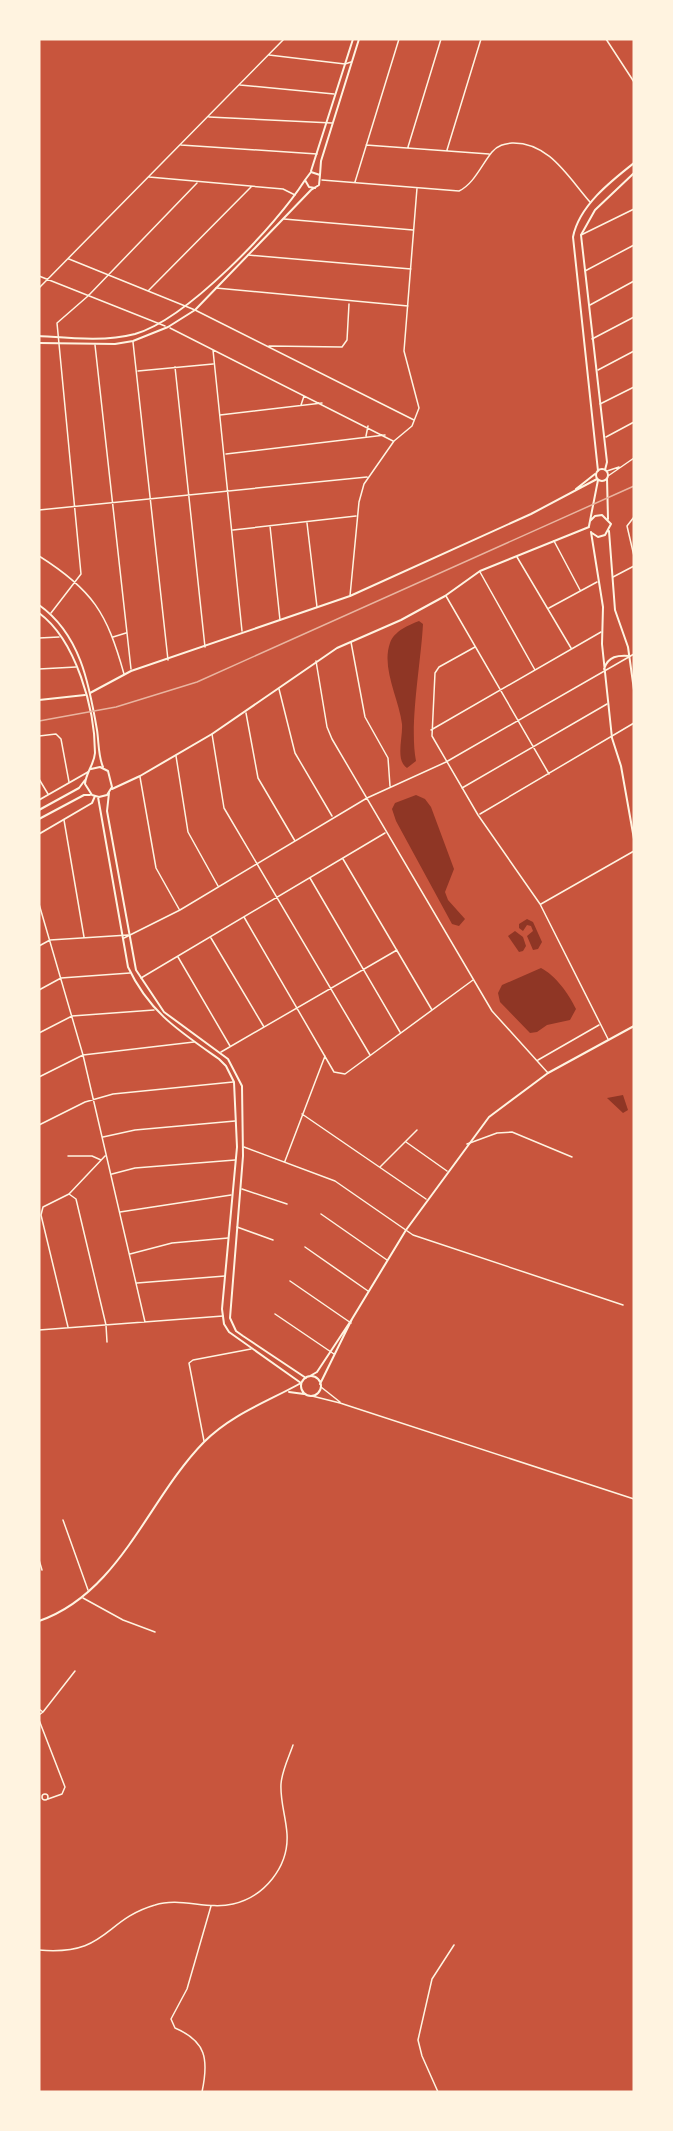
<svg xmlns="http://www.w3.org/2000/svg" width="673" height="2131" viewBox="0 0 673 2131" font-family="Overpass,sans-serif">
<rect width="100%" height="100%" fill="#c8553d"/>
<path fill="#8f3625" d="M419,621L423,624C421,663 409,725 416,761L407,768C395,760 403,738 402,724C399,699 381,668 390,643C394,631 409,625 419,621Z
M416,795L425,799L431,807L454,869L445,892L448,900L465,919L459,926L452,924L396,821L392,809L395,803Z
M527,919L533,922L542,942L538,949L533,950L527,936L533,931L531,926L527,925L523,931L519,928V924Z
M515,931L523,937L526,946L523,951L519,952L508,936Z
M541,968C555,975 569,994 576,1009L570,1020L547,1025L537,1032L530,1033L500,1002L498,993L502,985Z
M623,1095L628,1110L623,1113L607,1098Z"/>
<g fill="none" stroke-linecap="round" stroke-linejoin="round">
<path stroke="#fff3e0" stroke-width="1.5" d="M606,39L634,82
M269,55L345,64L351,62
M240,85L334,94
M209,117L332,123
M181,145L317,154
M366,145L489,154
M408,147L441,39
M447,150L481,39
M149,177L283,189L295,195
M322,180L459,191C474,184 482,164 492,152C498,145 504,144 512,143C549,142 568,177 590,202
M355,182L399,39
M284,219L413,230
M581,235L634,209
M248,255L411,269
M69,259L195,310L414,420
M585,271L634,245
M39,276L165,326
M39,288L284,39
M216,288L408,306
M149,290L251,187
M590,305L634,281
M170,328L393,441
M592,339L634,317
M133,342L168,660
M95,345L131,669
M269,346L342,347L347,340L349,304
M213,350L242,631
M175,367L205,647
M598,370L634,351
M138,371L213,364
M600,404L634,387
M301,405L304,396
M220,415L322,403
M366,436L368,426
M606,437L634,422
M226,454L385,435
M607,471L619,467
M608,476L634,458
M39,510L367,477
M634,517L627,526L634,556
M307,523L317,607
M270,526L280,620
M233,530L356,516
M554,541L580,590
M39,556C93,590 107,613 124,674
M517,557L571,648
M480,572L535,670
M613,577L634,566
M350,596L359,502L364,484L394,441L412,426L419,408L404,351L417,188
M446,596L549,774
M549,608L597,582
M51,613L81,574L57,323L88,296L197,183
M113,637L126,633
M39,638L59,637
M351,642L365,717L388,758L390,786
M475,647L439,667L435,673L432,736L478,815L540,904L608,1039
M316,661L327,727L332,739L492,1011L548,1073
M39,669L76,667
M279,689L295,753L332,816
M246,713L258,778L295,841
M431,730L601,632
M212,734L224,808L370,1055
M39,736L56,734L61,739L69,782
M176,756L188,832L218,886
M140,777L156,868L179,909
M39,779L48,794
M462,788L607,704
M480,814L634,723
M64,820L84,937
M343,859L432,1010
M310,878L400,1032
M39,904L83,1055L145,1322
M541,904L634,851
M244,917L334,1072L345,1074L473,980
M124,938L180,910L367,798L446,762L634,654
M211,938L264,1027
M39,946L50,940L128,935
M178,957L230,1046
M141,978L385,833
M39,990L61,978L130,973
M39,1033L72,1016L154,1010
M221,1052L397,950
M538,1060L599,1025
M39,1077L83,1055L194,1042
M302,1114L426,1199
M39,1125L85,1102L113,1094L233,1082
M103,1137L135,1130L235,1121
M406,1142L447,1171
M467,1144L497,1133L512,1132L572,1157
M244,1147L335,1181L413,1235L623,1305
M68,1156H92L101,1160
M285,1161L325,1056
M380,1167L417,1130
M112,1174L135,1168L235,1160
M242,1189L287,1204
M69,1194L76,1199L106,1325L107,1342
M120,1212L231,1195
M321,1214L387,1260
M237,1227L273,1240
M305,1247L368,1291
M130,1254L172,1243L228,1238
M290,1281L351,1323
M137,1283L225,1276
M275,1314L334,1354
M68,1327L41,1215L43,1207L69,1194L105,1156
M39,1330L223,1316
M321,1387L340,1402
M312,1396L340,1403L634,1499
M204,1441L189,1363L193,1360L251,1349
M63,1520L88,1590
M39,1560L42,1570
M83,1598L123,1620L155,1632
M39,1709L43,1712L39,1715
M43,1712L75,1671
M39,1720L65,1787L62,1794L48,1799
M42 1797a3 3 0 1 1 6 0a3 3 0 1 1-6 0Z
M39,1950C108,1956 103,1920 155,1905C180,1897 207,1910 233,1904C264,1897 289,1867 287,1834C286,1817 280,1801 281,1784C282,1770 289,1757 293,1745
M202,2092C209,2059 206,2041 175,2028L171,2019L187,1989L211,1906
M438,2092L422,2056L418,2040L432,1979L454,1945"/>
<path stroke="#fff3e0" stroke-width="2" d="M596 475a6 6 0 1 1 12 0a6 6 0 1 1-12 0Z
M605,470L607,462L581,235L595,210L634,173
M598,471L573,237C579,206 611,181 634,163
M607,478L608,519
M576,489L595,474
M590,521L595,516L602,515L611,524L605,535L598,537L592,533
M589,526L598,480
M609,531L615,610L628,647L634,690
M591,532L603,607L602,644L612,738L621,766L634,839
M604,669C608,656 618,655 630,656
M90,693L131,671L350,596L531,514L597,479
M39,700L85,695
M634,743V779
M112,789L140,776L212,734L337,648L401,620L445,596L480,571L589,527
M39,800L88,772
M39,834L92,803L95,796"/>
<path stroke="#fff3e0" stroke-width="2" d="M311,171L353,39
M320,175L321,161L359,39
M39,336C70,338 104,342 135,334C187,319 276,226 305,180
M39,343L115,344L133,341L168,327L195,310L311,190L319,185L320,175L311,172L305,180L309,187L315,188
M39,605C80,634 89,683 97,730C99,743 98,755 103,767
M39,613C76,640 95,709 95,753C94,765 86,772 85,784L92,795L99,797L107,795L112,787L108,771L100,767L91,769
M109,793L107,811L136,970L164,1012L228,1059L242,1086L243,1156L230,1318L236,1331L243,1336L306,1378
M98,797L128,967C149,1012 179,1031 219,1059L226,1066L234,1082L237,1147L222,1309L224,1324L229,1332L301,1383
M39,810L79,788L85,780
M39,819L84,795H90
M310,1376L317,1372L352,1319
M301 1386a10 10 0 1 1 20 0a10 10 0 1 1-20 0Z
M320,1384L352,1319L406,1230L489,1117L548,1073L634,1026
M289,1392L304,1394
M39,1621C120,1593 148,1499 204,1442C232,1414 267,1402 301,1383"/>
<path stroke="#e9b49f" stroke-width="1.5" d="M39,721L116,707L197,682L634,486"/>
</g>
<rect width="673" height="2131" fill="none" stroke="#fff3e0" stroke-width="81"/>
</svg>
